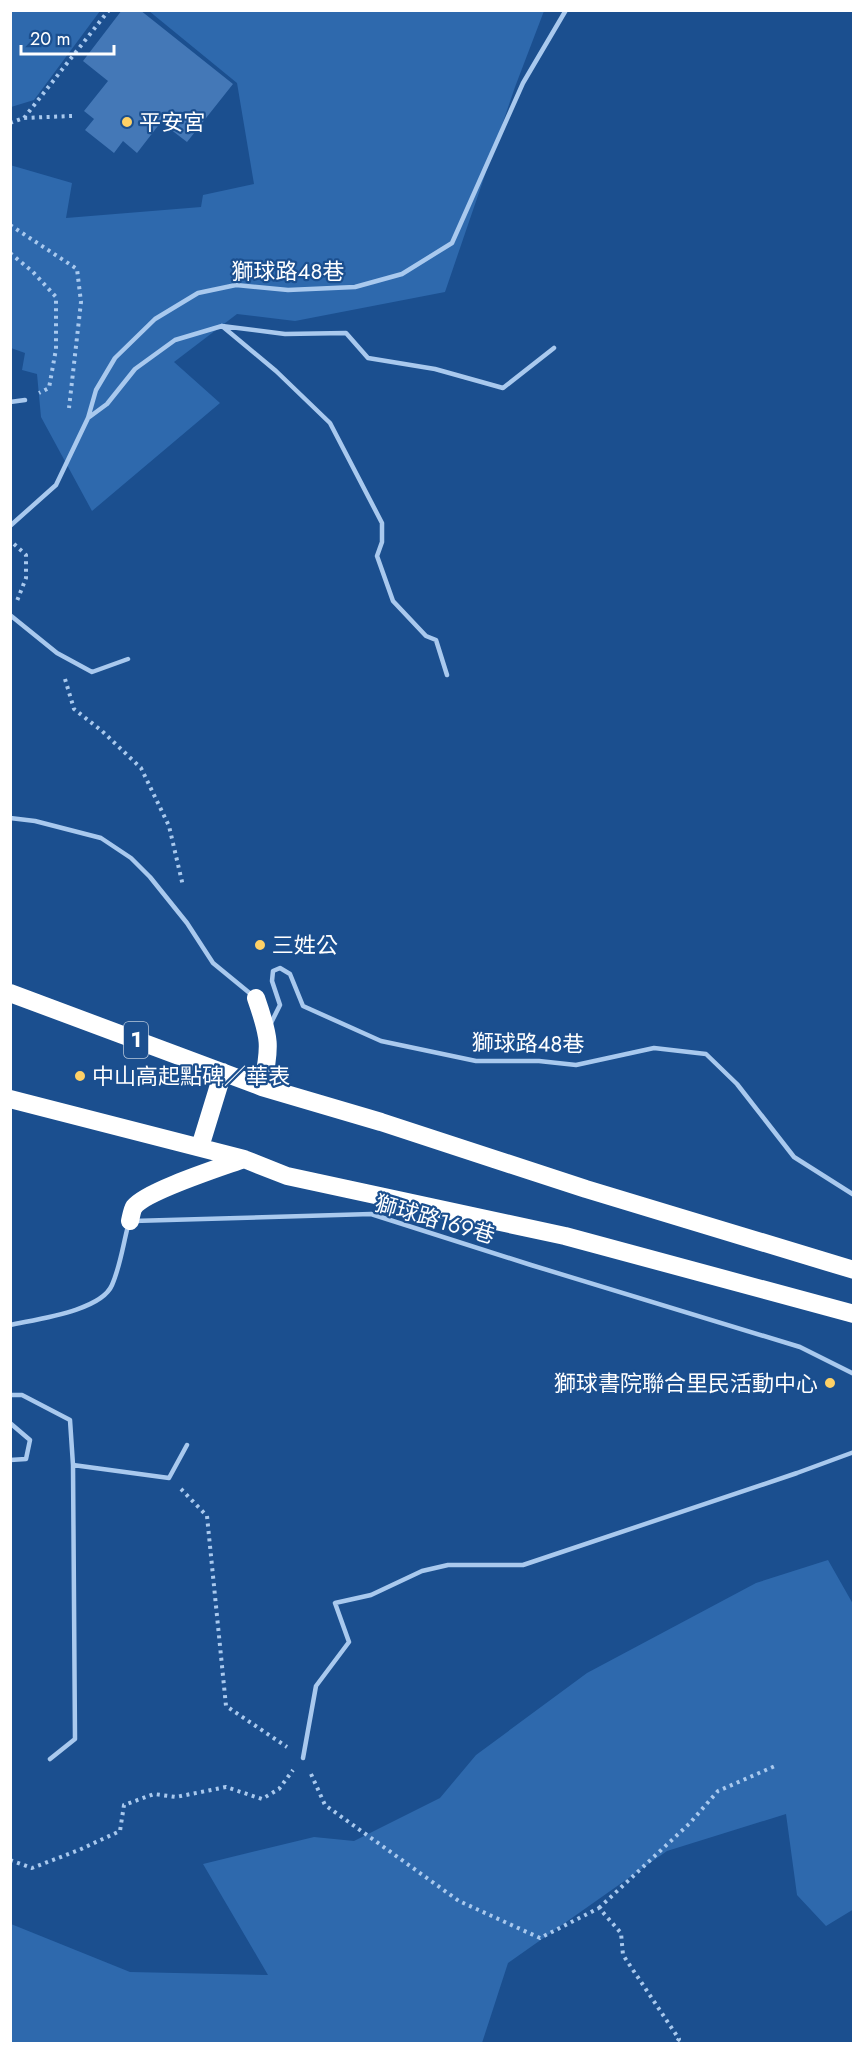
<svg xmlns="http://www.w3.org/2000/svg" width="864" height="2054" viewBox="0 0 864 2054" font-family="Jost,'Noto Sans TC',sans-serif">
<rect width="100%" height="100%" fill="#1b4f8f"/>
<path fill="#2e69ad" d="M10,11H100L34,100L11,107Z
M149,11H544L515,87L445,292L295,321L237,314L174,362L220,403L92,511L41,417L37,374L22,370L25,353L11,348L10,165L72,183L66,218L201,207L203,195L254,184L237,83Z
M828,1560L853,1604L854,1909L826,1926L797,1895L786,1814L667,1851L508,1963L482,2043H11V1924L130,1972L268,1975L203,1864L314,1837L354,1841L440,1798L476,1755L587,1673L756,1583Z"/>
<path fill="#4478b7" d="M122,10H140L233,84L187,142L161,122L137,153L123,141L114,153L85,130L94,119L84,111L108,81L83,61Z"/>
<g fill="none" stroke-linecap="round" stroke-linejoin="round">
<path stroke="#a9c9ee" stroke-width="4" stroke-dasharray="3 4.5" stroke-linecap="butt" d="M24,118L109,10
M10,123L24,118L72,116
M10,225L77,269L81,302L69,408
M10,253L33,272L56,297V349L49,388L39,393
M14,544L26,555V578L17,601
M65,679L74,709L102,731L141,768L169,826L183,886
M181,1489L207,1516L226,1706L287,1747
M311,1774L325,1805L459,1901L540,1938L599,1908L621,1933L623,1955L679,2039L675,2044
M10,1860L32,1868L79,1850L120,1831L124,1805L154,1794L176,1797L226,1787L262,1799L279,1789L293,1770
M599,1908L689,1824L718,1791L775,1766"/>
<path stroke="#a9c9ee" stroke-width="4.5" d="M222,326L276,371L330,423L382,523V542L377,556L393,601L426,636L436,640L447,675
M10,402L25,400
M88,418L107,404L135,369L175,340L222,326L285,334L346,333L368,358L435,369L503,388L554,348
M10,526L56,485L88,418L96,390L115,358L155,319L198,293L236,285L288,290L355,287L402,274L452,243L523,83L566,10
M10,615L57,653L92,672L128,659
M10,818L35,821L101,838L131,858L150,877L187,923L213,963L252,995
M270,1025L280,1005L272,981L273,971L280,968L290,974L303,1006L381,1041L476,1061H539L576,1065L654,1048L706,1054L737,1084L794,1157L854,1195
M133,1221L371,1214L531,1265L800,1347L854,1374
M10,1325C37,1319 101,1311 112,1285C120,1267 123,1245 128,1226
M10,1395H22L70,1420L73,1465L169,1478L187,1445
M10,1423L30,1440L26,1459L10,1460
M303,1758L316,1686L349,1642L335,1603L371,1595L422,1571L448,1565H523L797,1473L854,1452
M50,1759L75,1739L73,1465"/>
<path stroke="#fff" stroke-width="18" d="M10,993L262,1087L381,1122L586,1189L854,1270
M256,998C270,1038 271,1046 262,1087
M10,1099L244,1159L287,1176L565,1236L854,1314
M200,1147L223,1072
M130,1221C131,1217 132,1210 134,1207C146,1191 222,1167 244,1159"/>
</g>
<g fill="#ffd166" stroke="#1b4f8f" stroke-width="2">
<circle cx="127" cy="122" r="6"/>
<circle cx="260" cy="945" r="6"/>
<circle cx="80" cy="1076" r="6"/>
<circle cx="830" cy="1383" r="6"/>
</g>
<g text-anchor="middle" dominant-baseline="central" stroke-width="4.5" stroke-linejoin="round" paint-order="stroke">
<rect fill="#1b4f8f" stroke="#bbcadd" stroke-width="1.5" x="124" y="1022" width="24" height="36" rx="4.5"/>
<g font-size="21" font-weight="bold" fill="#fff">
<text x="136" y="1040">1</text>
</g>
<g font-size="22" fill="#fff" stroke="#1b4f8f" text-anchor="start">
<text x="139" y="122">平安宮</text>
<text x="272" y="945">三姓公</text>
<text x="92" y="1076">中山高起點碑／華表</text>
<text x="818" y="1383" text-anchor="end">獅球書院聯合里民活動中心</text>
</g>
<g font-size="22" fill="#fff" stroke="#1b4f8f">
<text x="288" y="271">獅球路48巷</text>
<text transform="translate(528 1043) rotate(1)">獅球路48巷</text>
<text transform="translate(435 1219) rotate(16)">獅球路169巷</text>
</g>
</g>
<rect width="864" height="2054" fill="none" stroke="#ffffff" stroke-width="24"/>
<path d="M21 45v9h93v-9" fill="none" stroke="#ffffff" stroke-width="3"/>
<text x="30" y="45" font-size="18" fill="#ffffff" stroke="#1b4f8f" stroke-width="4.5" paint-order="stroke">20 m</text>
</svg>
